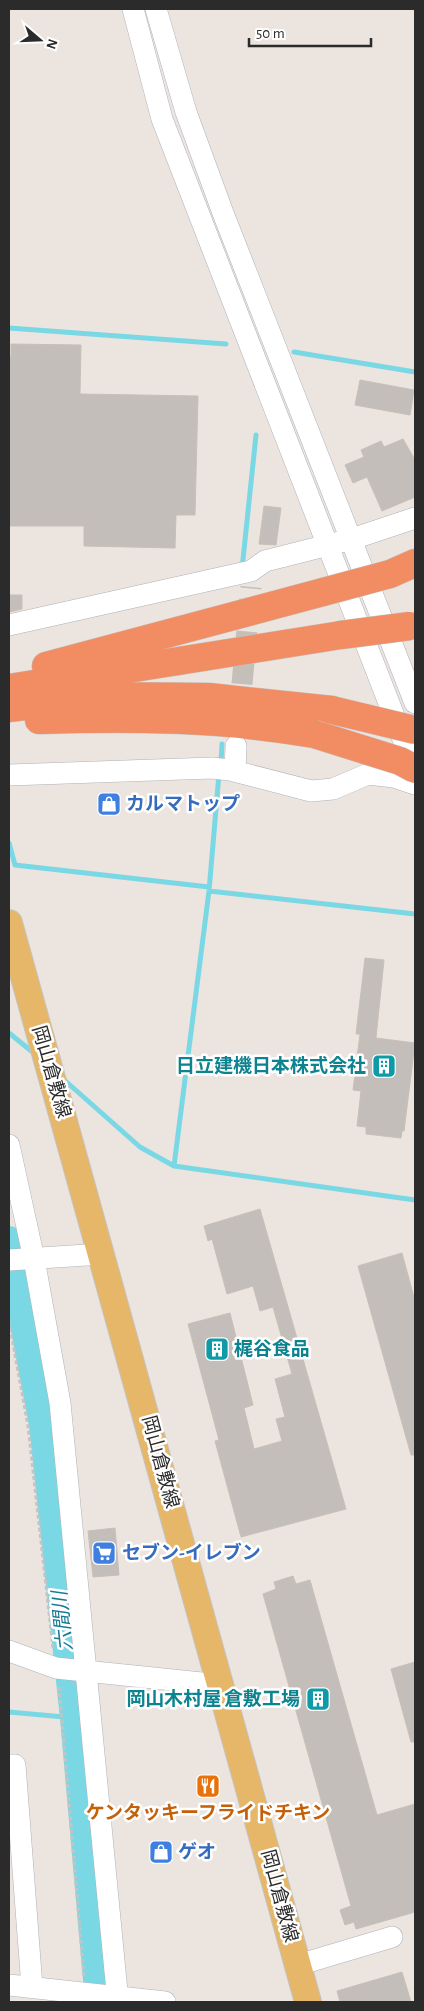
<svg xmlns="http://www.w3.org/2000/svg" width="424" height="2011" viewBox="0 0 424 2011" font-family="'Alegreya Sans','Noto Sans JP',sans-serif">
<rect width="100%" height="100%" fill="#ece4de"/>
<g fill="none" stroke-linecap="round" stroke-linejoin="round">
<path stroke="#7ad8e5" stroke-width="5" d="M9,328L226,344
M294,352L415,372
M242,569L256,435
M221,763L222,744
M9,843L15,865L209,887
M209,891L415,914
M9,1033L35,1054
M62,1078L140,1147L174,1166L415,1200
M174,1166L209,891L219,774
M9,1712L75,1718"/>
<path stroke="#7ad8e5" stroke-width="30" d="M9,1241L44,1425L75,1718L100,2002"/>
</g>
<path fill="#c4bebb" stroke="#c7c0b8" d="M11,344L81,345L80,394L198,396L195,515H176L175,548L84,546V526H9V357H11Z
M360,380L414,390L410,415L355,405Z
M403,439L415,460V497L382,511L367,477L353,483L345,465L364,457L361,450L381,441L384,447Z
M264,506L281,508L276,545L259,544Z
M9,595H22V609L9,612Z
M365,958L384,960L376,1038L415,1043L404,1131H402L401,1138L366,1134V1127L357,1126L361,1091L353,1090L360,1034H356Z
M260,1209L346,1509L241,1537L215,1441L219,1440L188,1324L230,1313L253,1405L244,1408L254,1449L282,1441L276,1419L285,1417L275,1379L292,1374L273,1307L260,1311L253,1286L227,1294L212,1239L208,1241L204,1226Z
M402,1253L415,1301V1455H411L358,1266Z
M115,1528L119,1575L93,1577L88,1531Z
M293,1576L296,1584L310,1580L377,1815L415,1804V1912L356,1929L354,1922L345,1925L340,1910L351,1906L263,1594L276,1589L274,1582Z
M415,1662V1742H411L391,1669Z
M402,1972L411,2002H340L337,1991Z"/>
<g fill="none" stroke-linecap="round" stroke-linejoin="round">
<path stroke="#c5bfba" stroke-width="21" stroke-dasharray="21 11" stroke-linecap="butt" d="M239,716L251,587"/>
<g stroke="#afb2ba" stroke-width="22">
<path id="minor" d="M133,9L162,119L415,770
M156,9L186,112L223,213L415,703
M9,625L251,571L265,561L352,539L415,518
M235,771L236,746
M9,775L212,768L230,770L311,791L333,789L368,774L394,777L415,784
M9,1145L34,1259L60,1403L118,2002
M9,1260L102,1254
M9,1651L56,1668L221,1685
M9,1765H15L32,1987
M298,1965L392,1937
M9,1985L165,2002"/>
</g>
<g stroke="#c4c4c4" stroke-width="28">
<path id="major" d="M9,923L308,2002"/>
</g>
<g stroke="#c4c4c4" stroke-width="29">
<path id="highway" d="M390,574L415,563
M46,666L323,592
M9,688L341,635
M9,708L105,696L209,697L332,710
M39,720C132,717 222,718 314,734"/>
</g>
<path stroke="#c4c4c4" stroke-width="3" stroke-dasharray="4 2.5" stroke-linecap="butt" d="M9,1322L28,1426L53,1648
M59,1687L84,1977"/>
<use href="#minor" stroke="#fff" stroke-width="21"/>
<use href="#major" stroke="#e6b769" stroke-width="26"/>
<use href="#highway" stroke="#f28d63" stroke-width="28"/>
<g stroke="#c4c4c4" stroke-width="29" stroke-linecap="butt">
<path id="highway-bridge" d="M323,592L390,574
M341,635L410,626
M332,710L415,730
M314,734L400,761L415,769"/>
</g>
<use href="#highway-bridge" stroke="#f28d63" stroke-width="28"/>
</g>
<defs>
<g id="shop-square" transform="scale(1.25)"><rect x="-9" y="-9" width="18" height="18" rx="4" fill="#3f7fe0" stroke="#fff"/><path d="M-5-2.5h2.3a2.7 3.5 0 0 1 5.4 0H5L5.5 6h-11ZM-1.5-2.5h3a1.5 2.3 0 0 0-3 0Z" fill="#fff"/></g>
<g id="building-square" transform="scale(1.25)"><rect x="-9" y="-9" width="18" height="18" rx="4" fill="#0f9aa8" stroke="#fff"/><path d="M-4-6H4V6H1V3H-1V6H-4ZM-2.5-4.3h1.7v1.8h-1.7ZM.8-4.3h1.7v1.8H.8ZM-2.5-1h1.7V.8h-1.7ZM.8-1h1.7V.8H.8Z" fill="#fff"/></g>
<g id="supermarket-square" transform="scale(1.25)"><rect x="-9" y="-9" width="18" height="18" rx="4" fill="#3f7fe0" stroke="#fff"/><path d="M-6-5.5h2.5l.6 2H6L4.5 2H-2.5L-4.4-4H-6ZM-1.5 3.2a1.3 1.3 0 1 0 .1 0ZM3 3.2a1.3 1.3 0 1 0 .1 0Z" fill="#fff"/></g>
<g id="restaurant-square" transform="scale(1.25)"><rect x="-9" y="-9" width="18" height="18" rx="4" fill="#e8710a" stroke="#fff"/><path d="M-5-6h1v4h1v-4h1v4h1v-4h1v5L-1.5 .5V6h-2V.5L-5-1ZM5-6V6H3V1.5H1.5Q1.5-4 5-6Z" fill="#fff"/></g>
</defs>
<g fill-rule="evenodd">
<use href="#shop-square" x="109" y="804"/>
<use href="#building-square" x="384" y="1066"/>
<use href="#building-square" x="217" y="1349"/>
<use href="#supermarket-square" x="104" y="1553"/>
<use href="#building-square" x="318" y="1699"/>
<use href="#restaurant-square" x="208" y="1786"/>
<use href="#shop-square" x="161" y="1852"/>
</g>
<g text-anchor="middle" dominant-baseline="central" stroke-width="5" stroke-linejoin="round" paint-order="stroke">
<g font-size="19" font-weight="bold" fill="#366cbe" stroke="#fff" text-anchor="start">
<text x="126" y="804">カルマトップ</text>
<text x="122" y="1553">セブン-イレブン</text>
<text x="178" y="1852">ゲオ</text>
</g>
<g font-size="19" font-weight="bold" fill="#0d838f" stroke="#fff" text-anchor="end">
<text x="366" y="1066">日立建機日本株式会社</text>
<text x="234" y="1349" text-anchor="start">梶谷食品</text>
<text x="300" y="1699">岡山木村屋 倉敷工場</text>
</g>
<g font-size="19" fill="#2b2b2b" stroke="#fff">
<text transform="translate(51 1072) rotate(74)">岡山倉敷線</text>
<text transform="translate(160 1462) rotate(75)">岡山倉敷線</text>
<text transform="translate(279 1896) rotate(75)">岡山倉敷線</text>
</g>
<g font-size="19" font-weight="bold" fill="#c56008" stroke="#fff">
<text x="208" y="1813">ケンタッキーフライドチキン</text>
</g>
<g font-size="20" font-style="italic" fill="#187992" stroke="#fff">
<text transform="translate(63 1621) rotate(-96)">六間川</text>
</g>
</g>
<rect width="424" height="2011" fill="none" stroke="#2b2b2b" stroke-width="20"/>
<g transform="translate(40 40) rotate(109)" stroke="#ffffff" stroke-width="4" paint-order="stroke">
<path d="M0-4L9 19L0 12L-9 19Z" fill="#2b2b2b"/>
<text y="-8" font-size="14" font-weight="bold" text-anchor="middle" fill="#2b2b2b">N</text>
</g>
<path d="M249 38v8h122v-8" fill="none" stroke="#2b2b2b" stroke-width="2.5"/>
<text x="256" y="38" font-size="15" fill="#2b2b2b" stroke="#ffffff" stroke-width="4" paint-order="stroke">50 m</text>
</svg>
